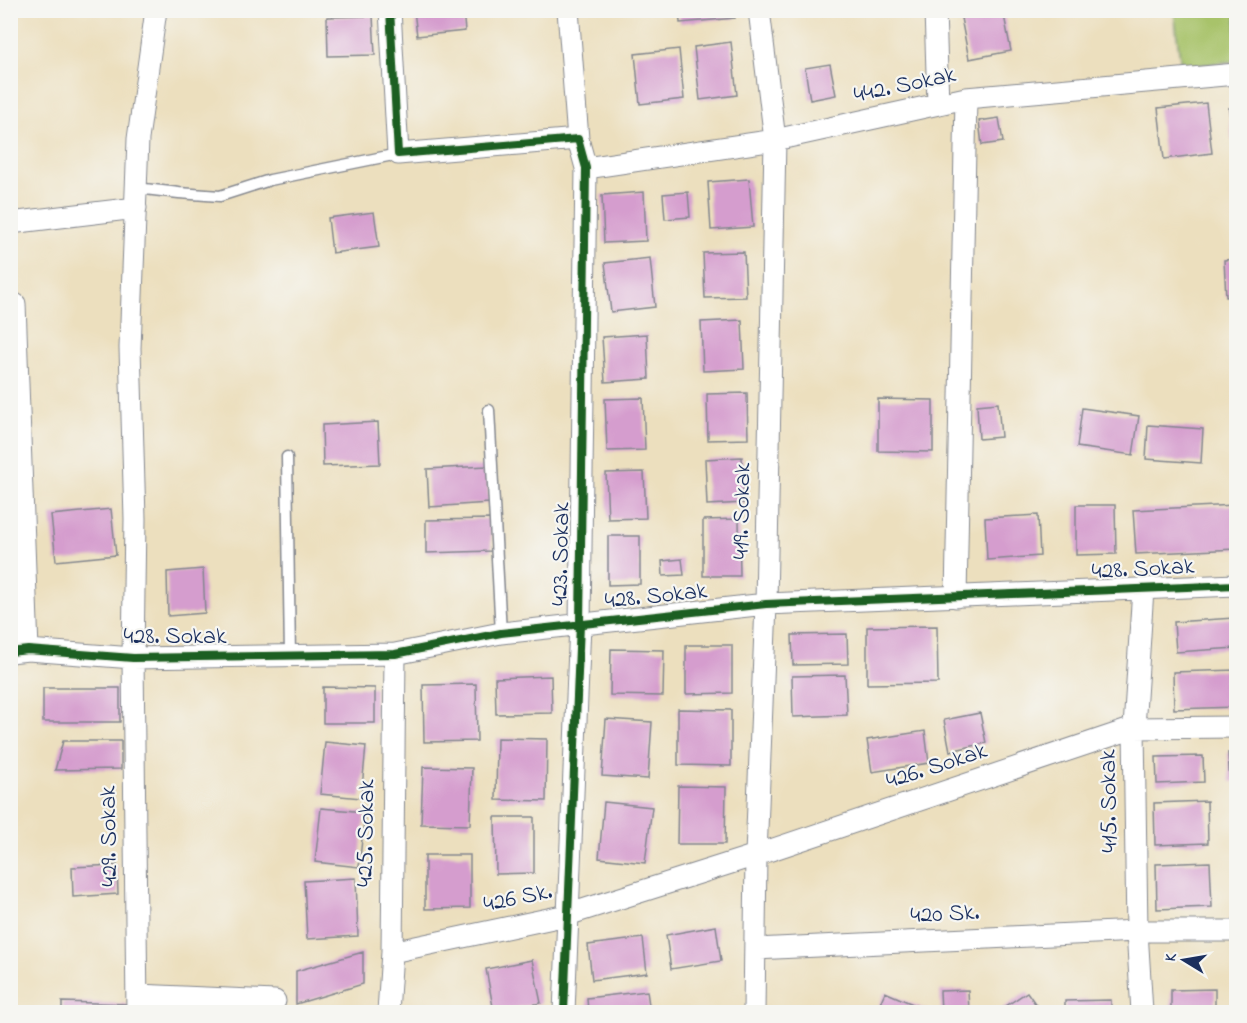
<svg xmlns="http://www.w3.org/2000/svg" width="1247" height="1023" viewBox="0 0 1247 1023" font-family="'Indie Flower',sans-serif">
<rect width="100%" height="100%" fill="#f6f6f2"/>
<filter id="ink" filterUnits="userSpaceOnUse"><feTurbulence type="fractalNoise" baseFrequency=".0167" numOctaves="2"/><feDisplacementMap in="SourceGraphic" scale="12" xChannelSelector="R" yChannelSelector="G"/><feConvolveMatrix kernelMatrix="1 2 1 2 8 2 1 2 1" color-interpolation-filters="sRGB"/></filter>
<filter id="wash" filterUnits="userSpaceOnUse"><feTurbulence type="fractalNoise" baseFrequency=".008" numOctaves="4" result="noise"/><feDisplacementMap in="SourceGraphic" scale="24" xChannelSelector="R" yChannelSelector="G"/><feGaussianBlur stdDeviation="1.35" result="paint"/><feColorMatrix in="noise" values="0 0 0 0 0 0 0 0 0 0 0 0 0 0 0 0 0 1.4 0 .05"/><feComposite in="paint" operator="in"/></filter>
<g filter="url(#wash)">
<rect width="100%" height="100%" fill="#ecdfbe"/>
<path fill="#a8c36a" stroke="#627964" stroke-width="1.5" d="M1174,11H1236V61L1181,67Z"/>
<g id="blocks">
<path fill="#d59dce" d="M414,10H463L465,31L417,36Z
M679,10H734L735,18L680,23Z
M998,10H1003L1011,51L969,59L961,18Z
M373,16L375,55L328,56L327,17Z
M731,42L737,95L700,100L694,47Z
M679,49L684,99L640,104L635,54Z
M830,64L836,95L810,100L805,68Z
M1206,103L1212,153L1164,159L1158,108Z
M1236,107V141H1232L1229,108Z
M999,118L1003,142L982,145L979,121Z
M749,179L753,227L711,230L708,182Z
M644,192L646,241L604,243L602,195Z
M688,192L690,217L665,219L663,194Z
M374,212L379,247L332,253L328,218Z
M744,252L746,297L705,298L703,253Z
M650,258L655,307L611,312L605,263Z
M1236,259V296L1226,297L1224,260Z
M742,320L744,369L703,371L701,322Z
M647,334L649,379L605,382L602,337Z
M747,393L748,439L708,440L707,394Z
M643,398L645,450L607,451L605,399Z
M878,399L933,400V452L878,451Z
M998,403L1001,437L979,439L977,405Z
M1082,408L1139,416L1133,455L1077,447Z
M378,422L380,464L323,466L322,425Z
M1148,425L1203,429L1201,463L1146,459Z
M742,457L744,503L707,505L705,459Z
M487,466L489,503L429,507L427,469Z
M644,472L646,518L608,519L606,473Z
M1076,505H1115L1116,554L1076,555Z
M1236,505V549L1136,554L1133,510Z
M111,509L116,555L56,561L51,515Z
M1038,515L1040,556L987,560L985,518Z
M491,519V551L426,553V520Z
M739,519L740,576H703V520Z
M10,535H15V569H10Z
M608,536H640V584L608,585Z
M682,559L684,575L663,576L662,561Z
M203,569L205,613L168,616L167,572Z
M10,593H12L16,628L10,629Z
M1234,618L1236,648L1176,652L1174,622Z
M937,626L938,683L867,684V627Z
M847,634L848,664L793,665L792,635Z
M686,645H732V693L686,694Z
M611,649L664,650L663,696L610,695Z
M1236,670V707L1174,709L1173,672Z
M845,675L847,715L793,717L792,676Z
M551,676L552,713L496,714L495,678Z
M476,684L477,741L424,742L423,685Z
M323,687L375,688V723H323Z
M43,688H120V722H43Z
M678,709L731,710V766L678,765Z
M980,713L986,743L950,751L944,720Z
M606,719L652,722L648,779L602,776Z
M925,731L929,763L872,772L867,740Z
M497,738L547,739L546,801L496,800Z
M63,741H121V769L55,770Z
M325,742L366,746L361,798L320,794Z
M1236,752V781L1230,782L1228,753Z
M1203,756L1204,782L1157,784L1156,757Z
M423,767L472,768L470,825L421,824Z
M678,786L726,787L725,844H677Z
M1207,801L1208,843L1155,845L1154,803Z
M604,802L652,807L645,863L599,858Z
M321,808L365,812L359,867L315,862Z
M495,817H534V873L496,874Z
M425,855H470V908L425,909Z
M1210,862L1212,907L1157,909L1156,864Z
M117,865L118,894L73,897L72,867Z
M356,878L358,936L307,939L304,881Z
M716,926L721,961L671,969L666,935Z
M643,938L647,973L592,980L588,945Z
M363,952V984L296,1004V971Z
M532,960L541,1003L494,1012L486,969Z
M1215,989V1012H1171V990Z
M968,990L969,1012H941L940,991Z
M647,991L650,1012H588L587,998Z
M885,992L931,1012H876Z
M1027,992L1041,1012H997Z
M1111,1000V1012H1065V1001Z
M62,1002L127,1004L126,1012H62Z"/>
</g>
</g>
<g filter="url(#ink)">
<use href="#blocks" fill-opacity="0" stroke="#84878e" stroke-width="1.5"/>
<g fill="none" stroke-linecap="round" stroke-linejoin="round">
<g stroke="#84878e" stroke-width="13">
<path id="lane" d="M136,188L179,193L220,196L270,180L398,154
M489,410L501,633
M287,457L290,657"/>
</g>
<g stroke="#84878e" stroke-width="23">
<path id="street" d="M390,10L398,154L578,139L586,168L580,624L564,1012
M568,10L578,139
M935,10L938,104
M586,168L775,140L966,98L1236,74
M10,223L136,208
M15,304L28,650
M956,597L966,98
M10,652L28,650L133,658L395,654L501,633L766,604L1236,585
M755,949L1137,931H1236
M392,952L567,915L756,855L1134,728L1236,727
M137,995L275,1001
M137,1012L133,658L135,519L130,348L138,139L156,10
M388,1012L392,952L395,654
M754,1012L756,855L766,604L775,140L759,10
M1142,1012L1137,931L1134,728L1143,589"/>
</g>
<use href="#lane" stroke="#fff" stroke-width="10"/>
<use href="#street" stroke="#fff" stroke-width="21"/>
<g stroke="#f6f6f2" stroke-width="11">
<path id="cycleway" d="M390,10L398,154L578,139L586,168L580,624L564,1012
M10,652L28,650L133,658L395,654L501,633L766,604L1236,585"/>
</g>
<use href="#cycleway" stroke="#1b5e20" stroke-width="8"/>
</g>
</g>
<g text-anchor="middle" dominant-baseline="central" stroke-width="4.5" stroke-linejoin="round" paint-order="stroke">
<g font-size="24" fill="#1b2f5e" stroke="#f6f6f2">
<text transform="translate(905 86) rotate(-12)">442. Sokak</text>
<text transform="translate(743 511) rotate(-89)">419. Sokak</text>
<text transform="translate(562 554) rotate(-89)">423. Sokak</text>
<text transform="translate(1143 570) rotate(-3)">428. Sokak</text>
<text transform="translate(656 597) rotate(-6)">428. Sokak</text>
<text x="175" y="637">428. Sokak</text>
<text transform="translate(937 767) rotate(-18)">426. Sokak</text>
<text transform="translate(1110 801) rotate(-91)">415. Sokak</text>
<text transform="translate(367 833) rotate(-89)">425. Sokak</text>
<text transform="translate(110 836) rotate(-91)">429. Sokak</text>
<text transform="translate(518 899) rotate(-12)">426 Sk.</text>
<text transform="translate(945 915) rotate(-3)">420 Sk.</text>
</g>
</g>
<rect width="1247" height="1023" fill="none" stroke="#f6f6f2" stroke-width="36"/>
<g transform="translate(1184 960) rotate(281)" stroke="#f6f6f2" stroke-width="4.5" paint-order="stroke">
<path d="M0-4.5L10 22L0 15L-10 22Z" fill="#1b2f5e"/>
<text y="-9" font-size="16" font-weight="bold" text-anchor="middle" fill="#1b2f5e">K</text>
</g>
</svg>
